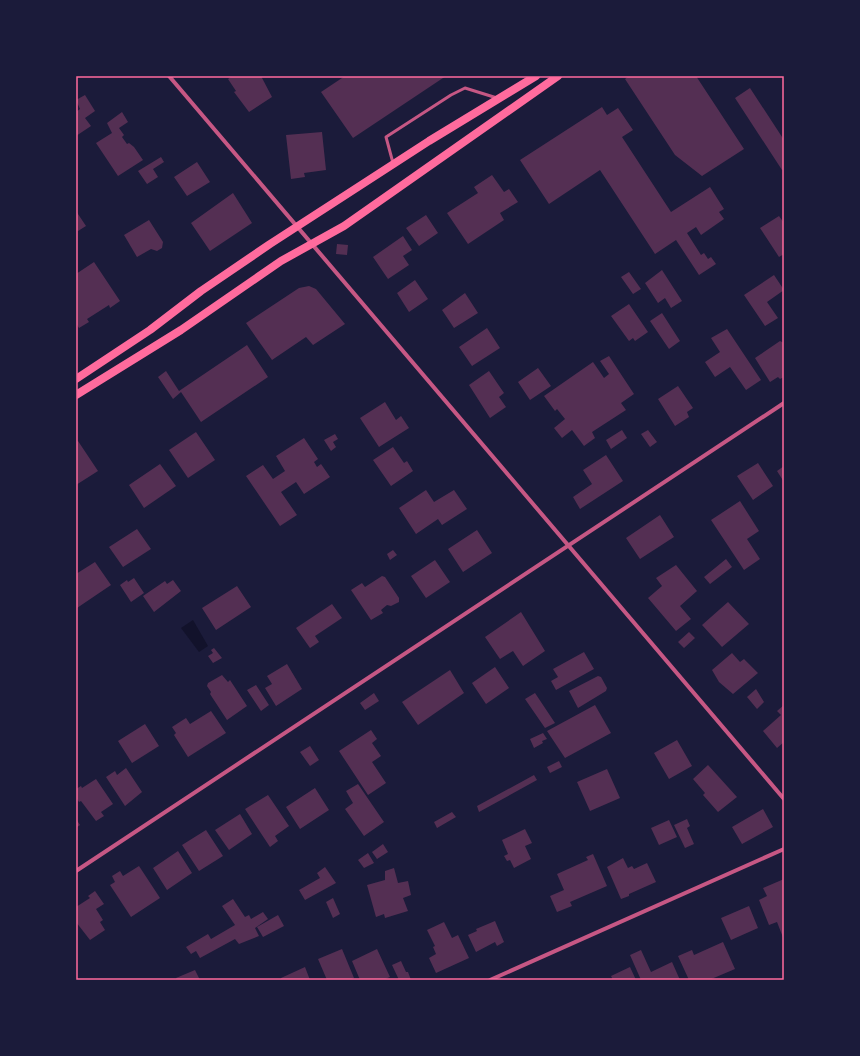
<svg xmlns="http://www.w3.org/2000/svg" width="860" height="1056" viewBox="0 0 860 1056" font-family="Raleway,sans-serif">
<rect width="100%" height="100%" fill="#1b1b3a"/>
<path fill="#12122b" d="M193,620L208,646L199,652L181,628Z"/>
<path fill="#542f53" d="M232,76H261L272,97L249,112L234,92L236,91L228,79Z
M345,76H446L353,138L321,92Z
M629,76H696L744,149L702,176L675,155L625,79Z
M750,88L784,140V169L782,170L735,98Z
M85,95L95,111L85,118L91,126L76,136V112L80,109L76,100Z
M602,107L607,115L618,108L633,130L622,137L671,212L710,187L724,209L719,212L724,219L701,235L696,227L687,233L701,255L704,253L708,259L711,257L716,264L699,275L676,240L655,254L600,170L549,204L520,160Z
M122,112L128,122L119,128L124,135L122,137L127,144L129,143L134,147L143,160L118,176L96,143L112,133L107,123Z
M322,132L326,170L304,173L305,177L291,179L286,135Z
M161,157L164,162L153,169L158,177L147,184L138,171Z
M197,162L210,182L187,196L174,177Z
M492,175L504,192L509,189L518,202L500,213L504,220L468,244L447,213L478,193L474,187Z
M233,193L252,223L210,251L191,223Z
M76,211L86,226L78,231L76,228Z
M426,215L438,233L419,246L406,228Z
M779,216L784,223V254L779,257L760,228Z
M149,220L163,242L162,248L157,251L151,249L137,257L124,235Z
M403,236L412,250L403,256L409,265L388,279L373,257Z
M337,244L348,245L347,255L336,254Z
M94,262L120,301L110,308L109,305L87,319L89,322L79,328L76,323V274Z
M662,270L682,301L671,308L665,298L658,303L645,283Z
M629,272L641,289L633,294L621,277Z
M774,275L784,290L767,302L778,318L765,326L744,295Z
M415,280L428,299L409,312L397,293Z
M309,286L316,289L345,324L313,345L306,337L272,360L246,323L299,288Z
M465,293L478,313L454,328L442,310Z
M629,304L648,332L635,341L633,338L629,341L611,316Z
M662,313L680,341L669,349L650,321Z
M487,328L500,348L472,366L459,347Z
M727,329L761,380L746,390L730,367L715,377L705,362L720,352L711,338Z
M780,341L784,343V377L780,379L778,377L770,382L755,358Z
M247,345L268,377L201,422L181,392L173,399L158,377L166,371L179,391Z
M609,356L634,394L621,403L626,410L592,432L595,438L584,446L572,430L562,438L554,428L565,419L557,409L555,411L544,396L593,362L604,378L609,374L600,361Z
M538,368L551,386L530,400L518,382Z
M489,371L504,393L499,397L506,407L490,418L469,385Z
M678,386L693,408L687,412L689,417L675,426L658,399Z
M385,402L396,420L401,416L409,428L379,447L360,418Z
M622,430L627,438L611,449L606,440Z
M648,430L657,442L650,447L641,434Z
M196,432L215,460L188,478L169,450Z
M335,434L338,439L333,442L336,447L331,451L324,440Z
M304,438L318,459L314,462L317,467L321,464L330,477L304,494L296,482L281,492L297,515L280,526L246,476L263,465L273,479L285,471L276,456Z
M78,441L98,471L76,485V442Z
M393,447L404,463L407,461L413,471L391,486L373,460Z
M606,455L623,481L580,509L573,497L592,484L583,470Z
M758,463L773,486L753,500L737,476Z
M160,464L176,486L144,508L129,485Z
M784,466V482L777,471Z
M426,490L434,502L454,490L467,509L442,525L438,519L416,534L399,508Z
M740,501L759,531L747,539L760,559L744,570L711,520Z
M660,515L674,537L640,559L626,538Z
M137,529L151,549L123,567L109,547Z
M477,530L492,553L463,572L448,549Z
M393,550L397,555L390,560L387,554Z
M726,559L732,567L710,584L704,577Z
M435,560L450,582L426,598L411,576Z
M95,562L111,585L77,608L76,574Z
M676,565L697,591L680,606L691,619L676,631L648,598L662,586L656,578Z
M382,576L385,577L399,598V602L391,606L387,605L381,610L383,613L371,620L351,590L362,583L365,587Z
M134,578L144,593L131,602L120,585L127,580L128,582Z
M173,580L181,591L154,612L143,596L165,581L167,584Z
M237,586L251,607L216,630L202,608Z
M728,602L749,624L722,647L702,625Z
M332,604L342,618L315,636L319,642L310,648L296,628Z
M521,612L545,651L523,666L513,651L500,659L485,637Z
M689,632L695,638L684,648L678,642Z
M214,648L222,658L213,663L208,656L213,653L211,650Z
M584,652L594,669L556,690L551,681L558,677L553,669Z
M732,653L740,662L744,659L758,673L733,694L719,682L712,670Z
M287,664L302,689L276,706L265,688L272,684L267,676Z
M495,667L509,688L486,704L472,683Z
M450,670L464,693L418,725L402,702Z
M222,675L228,682L230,680L247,706L227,720L210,694L211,692L207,686L208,683Z
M598,676L601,677L607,688L606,691L578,708L569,691Z
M256,685L269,705L261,711L247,690Z
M756,689L764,702L757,709L747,697Z
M374,693L379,701L365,710L360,703Z
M535,693L555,723L545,728L525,699Z
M595,705L611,733L565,758L547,731Z
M784,705V742L777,748L763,731L781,715L777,711Z
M211,711L226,733L188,757L174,735L176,733L172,727L186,718L190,724Z
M145,724L159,746L132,763L118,741Z
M371,730L377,739L372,743L381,756L372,762L386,783L368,795L339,751Z
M543,733L547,739L542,741L543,743L534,748L530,739Z
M677,740L692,766L669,779L654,753Z
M310,746L319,760L310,766L300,752Z
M559,761L562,767L550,773L547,767Z
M708,765L737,797L718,812L703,795L705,793L693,779Z
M126,768L142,792L125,806L106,777L115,771L117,775Z
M607,769L620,798L590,811L577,782Z
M534,775L537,780L479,812L477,806Z
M96,779L113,804L101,812L104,816L96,821L81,801L79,802L76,797V789L81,786L82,788Z
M358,784L384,822L364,836L345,809L353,803L346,791Z
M315,788L329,810L300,829L286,807Z
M268,795L289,826L275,836L278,841L270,847L245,809Z
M763,809L773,827L742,844L732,827Z
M452,812L456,817L437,828L434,822Z
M240,814L252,834L229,850L215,830Z
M76,819L80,825L76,828Z
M687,819L690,826L687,828L694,844L685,848L674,825Z
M669,820L677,837L659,845L651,828Z
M525,829L532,843L525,846L531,859L514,868L510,860L507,861L504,856L508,854L502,840Z
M206,830L223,856L199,871L182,845Z
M383,844L388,852L377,859L372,852Z
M178,851L192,873L167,890L153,868Z
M368,853L374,863L364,868L358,860Z
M593,854L607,886L570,902L572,906L557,912L550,896L564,890L557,874L588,860L586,857Z
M623,858L628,868L632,866L634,869L647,863L656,882L629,894V896L621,899L607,867Z
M139,866L160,898L131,917L110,885L115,882L112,876L120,871L123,876Z
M325,867L336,883L305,900L299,890L320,878L317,873Z
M394,868L398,883L408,881L411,895L403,898L408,911L385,918L384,914L376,917L367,885L385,880V871Z
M784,879V940L777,922L769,925L759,900L767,896L763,888Z
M95,891L104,904L96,909L103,920L100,922L105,930L90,940L76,922V907L90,898L88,896Z
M333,898L340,914L333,918L326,902Z
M233,899L245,917L249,915L251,919L263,912L268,919L255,928L259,936L239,944L235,939L200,958L196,951L191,954L186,947L208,934L211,939L235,925L222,906Z
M749,906L758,928L731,940L721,918Z
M278,915L284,926L263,937L257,927Z
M495,921L504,942L497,946L495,942L476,952L468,935L477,931L476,929Z
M444,922L452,938L458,935L469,958L436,973L429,958L436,954L433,947L435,946L427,930Z
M723,942L735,969L709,980H689L678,956L692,950L694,955Z
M342,949L354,978L349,980H327L318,959Z
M377,949L390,977L383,980H360L352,961Z
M641,950L651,972L672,962L680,980H641L630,955Z
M401,961L406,972H408L411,980H399L392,965Z
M305,967L310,980H281V978Z
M630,967L636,980H613L611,976Z
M195,970L200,980H177L176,978Z"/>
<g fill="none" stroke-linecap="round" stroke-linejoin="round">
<path stroke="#c65784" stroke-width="3" d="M393,163L386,137L451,95L465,88L497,98"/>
<path stroke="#c65784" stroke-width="4" d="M169,76L784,799
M76,871L784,403
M490,980L784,849"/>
<path stroke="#ff6b9d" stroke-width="8" d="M76,379L150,330L201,291L270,244L429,141L536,76
M76,395L181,330L281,261L344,226L558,76"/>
</g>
<rect width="860" height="1056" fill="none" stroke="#1b1b3a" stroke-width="154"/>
<rect x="77" y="77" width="706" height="902" fill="none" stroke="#ff6b9d" stroke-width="1.5"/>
</svg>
